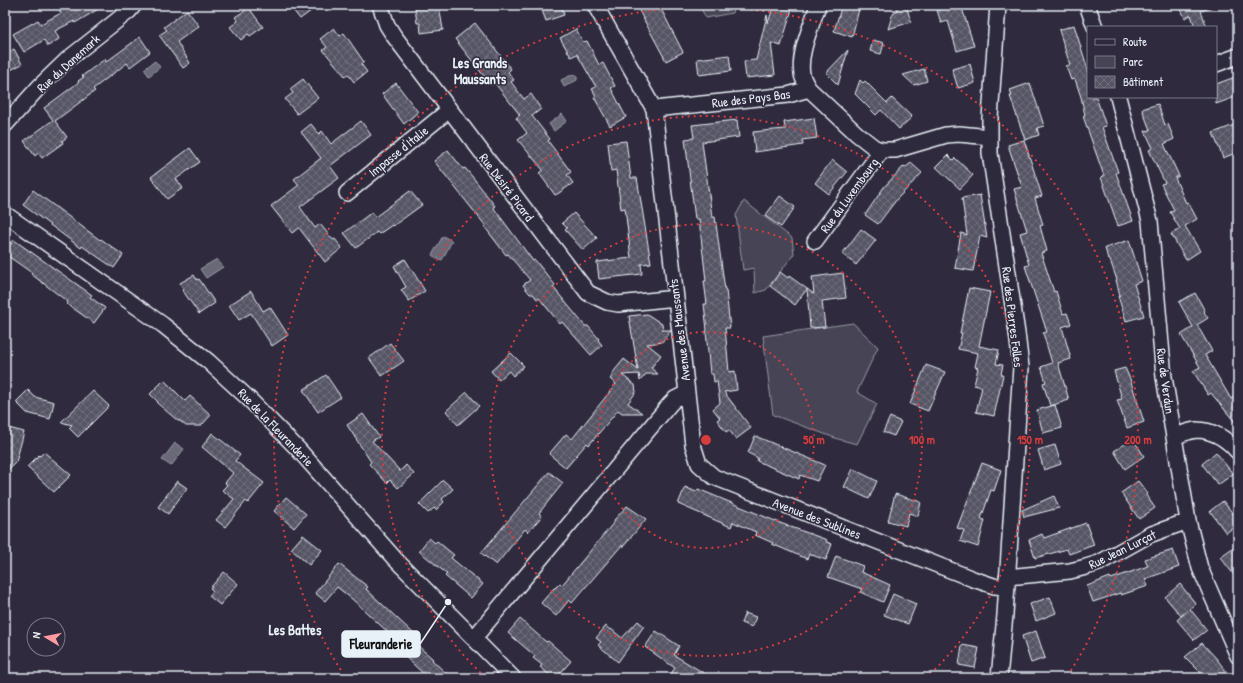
<svg xmlns="http://www.w3.org/2000/svg" width="1243" height="683" viewBox="0 0 1243 683" font-family="'Patrick Hand',sans-serif">
<defs>
<pattern id="building-cross-hatch" width="8" height="8" patternUnits="userSpaceOnUse"><rect width="8" height="8" fill="#575565"/><path d="M0 0l8 8M0 8l8-8" fill="none" stroke="#6f6e7c"/></pattern>
</defs>
<rect width="100%" height="100%" fill="#2f2a3d"/>
<filter id="ink" filterUnits="userSpaceOnUse"><feTurbulence type="fractalNoise" baseFrequency=".025" numOctaves="2"/><feDisplacementMap in="SourceGraphic" scale="8" xChannelSelector="R" yChannelSelector="G"/><feConvolveMatrix kernelMatrix="1 2 1 2 8 2 1 2 1" color-interpolation-filters="sRGB"/></filter>
<g filter="url(#ink)">
<path fill="#464455" stroke="#979aa6" d="M699,5H734L732,13L706,18Z
M744,201L792,238L794,254L766,290L755,293L754,268L743,270L736,215Z
M853,323L878,347L857,392L877,404L857,444L838,439L773,415L763,336Z"/>
<path fill="#696978" stroke="#9c9fab" d="M155,61L160,67L149,76L144,69Z
M574,74L577,76V80L564,87L561,80Z
M562,114L567,121L554,131L549,124Z
M443,236L452,241L442,260L436,258L432,255Z
M217,259L223,267L206,278L200,269Z
M175,443L184,449L171,466L162,460Z"/>
<path fill="url(#building-cross-hatch)" stroke="#e8f1f8" d="M65,5H105L75,23L74,21L55,31L59,39L48,46L44,40L24,52L13,34L38,20L41,24L61,13L59,9Z
M289,5H319L300,19Z
M439,5L443,30L421,33L420,23H417L415,8Z
M540,5H561L564,15L546,21Z
M636,5H659L683,52L666,61Z
M774,5H779L792,9L781,46L771,43L775,75L746,78L744,61L756,60L767,15L768,23Z
M842,5H860L852,37L834,31Z
M898,5H906L911,22L888,29L892,16L894,13L896,12Z
M952,5H961L974,46L957,51L948,21L941,23L937,10Z
M1179,5H1215V6L1201,11L1207,27H1195L1191,15L1185,18Z
M249,8L263,27L250,36L248,34L241,40L230,27L238,21L235,17Z
M187,10L199,26L177,42L190,63L183,68L159,35L167,30L164,27Z
M475,23L511,69L508,72L514,80L511,82L524,99L531,94L541,109L532,116L550,139L548,141L571,172L567,175L573,183L559,193L555,195L539,173L543,170L518,140L527,133L516,118L520,115L494,82L491,85L455,39Z
M1074,25L1088,70V97H1096L1106,126L1102,127L1118,172L1116,173L1133,221L1118,226L1101,177L1104,176L1083,116L1085,115L1081,97L1075,79L1071,80L1066,66L1070,65L1059,30Z
M334,28L340,36L344,33L364,62L361,64L367,72L354,82L348,74L345,76L323,50L327,47L320,39Z
M576,29L583,42L587,41L599,65L603,63L615,86L611,88L626,117L610,126L594,97L596,96L592,89L596,87L577,54L571,57L560,38Z
M140,37L150,52L130,67L127,63L93,89L95,91L55,121L67,137L62,141L63,143L42,158L38,153L35,156L24,141L53,120L44,108L79,82L78,81L84,77L82,76L105,59L106,62Z
M873,40L884,43L881,54L870,51Z
M14,49L22,64L5,73V54Z
M848,50L838,85L826,73Z
M729,55L731,71L699,75L697,59Z
M970,64L975,83L958,88L952,69Z
M924,69L927,81L914,85L903,75Z
M1238,76V96L1216,104V84Z
M303,79L318,98L297,114L285,99L293,93L290,89Z
M860,80L863,83L865,81L887,103L892,98L912,117L899,129L881,110L876,115L855,94Z
M396,83L418,112L404,124L382,94Z
M1030,83L1044,126L1037,128L1039,135L1025,140L1010,96H1012L1010,90Z
M1158,104L1165,125L1168,124L1174,139L1164,144L1179,176L1175,178L1186,203L1188,202L1197,219L1185,226L1200,251L1186,260L1171,234L1180,229L1170,212L1174,210L1161,184L1165,183L1149,150L1153,148L1145,131L1150,130L1142,109Z
M814,118L817,138L802,140L803,145L755,152L753,132L785,129L784,122Z
M737,120L739,137L702,142L712,217H715L725,290H726L730,328H725L729,372L735,371L737,390L724,392L751,428L736,439L729,430L726,432L717,420L720,418L713,409L720,403L717,381L714,382L713,374H710L706,331L707,330L704,304H707L704,281H706L699,219H695L685,139L694,138L692,125Z
M361,121L371,135L330,166L339,178L300,207L315,228L320,224L333,240L335,239L342,248L325,262L299,228L292,233L271,206L299,185L294,179L321,158L301,132L311,124L319,134L322,131L331,144Z
M1234,125L1238,135V152L1223,158L1213,133Z
M1024,140L1042,196L1035,198L1043,225L1040,226L1047,251L1041,253L1054,292L1056,291L1063,314L1067,313L1071,324L1062,327L1071,359L1058,363L1069,400L1050,406L1043,383L1046,382L1041,367L1052,363L1043,333L1047,332L1025,266L1029,265L1020,233L1027,231L1014,189L1022,187L1008,145Z
M626,141L631,178H637L651,263L641,264L642,274L599,279L597,262L631,258L625,208L621,209L616,170L611,171L608,143Z
M190,148L200,162L176,179L183,188L167,199L151,177Z
M448,150L463,169L465,168L475,180L495,206L493,207L533,261L535,260L555,285L553,287L585,326H588L599,339L598,340L602,345L591,355L562,322L560,324L539,298L537,299L533,294H530L523,285L530,280L508,254L506,255L484,226L485,225L434,161Z
M948,155L953,160L955,158L973,175L960,189L936,167Z
M832,160L847,172L829,194L815,183Z
M911,163L922,173L897,199L878,224L865,215L884,187L904,166L906,167Z
M33,190L100,240L101,239L123,255L114,268L82,246L81,248L23,205Z
M410,191L422,205L393,226L392,225L379,234L377,232L356,248L344,233L372,212L375,217Z
M980,195L987,238L980,236L973,271L955,268L961,233L967,235L962,198Z
M780,196L795,207L781,227L765,216Z
M574,213L597,238L583,250L565,230L567,228L562,223Z
M861,229L876,240L856,265L842,254Z
M5,239L11,244L14,240L92,295L90,297L105,308L94,323L67,304L68,302L31,274L32,273L5,254Z
M1129,240L1142,281L1134,284L1144,316L1126,321L1118,296L1120,295L1116,280H1117L1110,260L1108,259L1105,248Z
M405,259L425,291L409,301L401,290L406,287L394,266Z
M780,272L788,278L789,276L814,294L812,277L843,273L846,298L822,301L825,327L810,328L807,289L795,305L770,286Z
M194,275L197,280L199,279L215,303L199,314L183,291L184,290L180,283Z
M969,288L990,292L979,346L999,350L996,364L1003,365L1001,374L1003,375L994,416L976,412L982,387L974,385L978,368L975,367L978,353L958,349L962,333H960Z
M251,291L263,311L270,307L288,335L272,346L251,313L239,320L229,305Z
M1195,293L1205,311L1204,312L1208,318L1197,325L1212,351L1205,355L1231,399L1238,393V426L1211,393L1208,395L1193,371L1200,367L1181,335L1193,327L1179,302Z
M647,314L662,324L663,330H671L662,342L647,344L661,355L651,368L658,374H646L640,381L639,374L622,375L635,385L636,392L628,403L642,413H622L618,410L589,445L587,443L566,468L549,454L566,434L572,439L616,384L610,379L613,375H611L624,359L638,370L629,316Z
M390,343L404,361L382,376L369,358Z
M511,353L524,366L513,376L509,371L499,380L491,371Z
M926,365L945,372L928,411L910,404Z
M1125,368L1130,379L1144,422L1127,428L1117,400L1122,399L1114,371Z
M326,375L341,397L318,412L303,390Z
M164,380L185,401L190,396L211,415L201,426H186L180,421H178L157,403L158,402L150,394Z
M28,390L35,397L54,402L50,419L27,413L16,402Z
M93,391L109,406L78,437L69,428L72,425L61,422Z
M467,392L479,406L458,425L446,411Z
M1055,405L1062,428L1043,433L1037,410Z
M363,414L379,437L372,441L400,471L406,465L414,474L398,488L390,480L387,483L369,464L371,462L347,425Z
M890,417L901,422L894,436L883,432Z
M5,427L24,432L16,462L5,473Z
M212,433L240,455L235,461L264,483L248,503L246,501L225,527L216,520L234,499L222,490L227,485L225,483L233,473L202,447Z
M755,436L825,465L817,481L800,475L799,479L757,461L758,458L748,453Z
M1133,439L1144,456L1125,469L1114,451Z
M1055,445L1061,464L1044,470L1038,450Z
M44,452L71,475L54,492L27,467L39,455L40,456Z
M1216,452L1233,474L1218,485L1202,464Z
M982,463L1001,470L994,491L991,490L981,519L985,520L978,547L960,541L964,530L957,528Z
M853,469L877,481L869,499L844,487Z
M549,472L563,483L539,513L542,516L528,532L525,529L496,565L481,553Z
M443,480L453,489L442,499L444,502L436,510L434,508L428,513L419,504Z
M177,481L187,488L168,514L158,507Z
M1138,481L1148,494L1146,495L1155,508L1139,519L1121,493Z
M685,487L696,492L698,489L780,523L827,540L826,542L832,544L826,560L809,554L807,559L772,544L773,543L755,535L756,532L733,522L731,527L678,504Z
M895,494L921,502L918,516L909,513L906,526L888,521Z
M1054,496L1059,508L1024,517L1022,510Z
M286,497L306,514L294,528L274,511Z
M1223,501L1238,520V524L1226,533L1210,511Z
M627,506L646,519L623,547L622,545L572,603L569,600L556,616L541,603L554,588H555L560,583L562,585L615,521L614,520Z
M1086,523L1094,545L1069,554L1067,549L1035,558L1029,540L1042,534L1044,538Z
M303,535L322,550L309,565L291,549Z
M429,538L435,543L437,541L454,555L451,558L483,584L471,598L445,576L447,574L419,551Z
M1238,544V580L1220,557Z
M1173,550L1179,567L1145,579L1148,586L1121,595L1120,593L1093,602L1087,586L1110,577L1111,579L1148,566L1145,559Z
M836,556L863,566L861,572L890,585L883,602L860,592L862,589L828,577Z
M339,564L368,587L366,589L414,634L410,639L433,659L432,660L451,678H428L399,651L398,652L386,641L391,635L352,599L337,587L325,601L315,593Z
M224,572L238,584L220,605L209,596L213,591L210,588Z
M1180,584L1196,604L1190,609L1207,630L1194,640L1177,620L1188,610L1181,616L1165,597Z
M893,594L916,604L908,624L884,615Z
M1050,597L1056,613L1036,621L1030,604Z
M745,613L756,617L752,627L741,623Z
M520,619L546,642L548,641L571,661L556,678H553L540,667L542,665L533,658L535,656L508,633Z
M638,621L644,626L618,662L598,645L601,642L596,638L606,626L610,630L611,629L622,638Z
M656,631L679,646L674,655L712,678H668L675,668L645,647Z
M1036,631L1045,658L1031,663L1022,636Z
M1202,643L1216,658L1231,678H1206L1185,657Z
M962,645L979,648L975,668L959,665Z"/>
<g fill="none" stroke-linecap="round" stroke-linejoin="round">
<g stroke="#e8f1f8" stroke-width="18">
<path id="minor" d="M380,5L387,25L394,36L588,293L607,302L618,304L676,298
M998,5L990,118V153L1017,333L1021,367L1005,615L999,678
M1087,5L1095,27
M1216,64L1238,56
M809,89C806,84 803,80 802,74C798,54 812,25 818,5
M1118,97L1150,221L1164,377L1188,521L1200,568L1238,656
M654,109L788,95L809,89L857,134L875,148L882,150H895L946,135L959,134L990,137
M5,125L39,87L68,59L129,11L134,5
M347,193L449,110
M5,214L163,325L209,362L249,399L298,449L395,559L513,678
M815,241L882,150
M687,393L693,445L699,464L714,477L973,579L994,586L1007,587
M1174,437C1181,434 1189,431 1196,430C1213,430 1227,439 1238,452
M1007,577L1070,571L1086,567L1099,563L1149,535L1188,521
M474,638L670,404L675,399L687,393L654,109L595,5"/>
</g>
<use href="#minor" stroke="#2f2a3d" stroke-width="15"/>
</g>
</g>
<g fill="none" stroke="#d83c3d" stroke-width="2" stroke-dasharray="2 4">
<circle cx="706" cy="440" r="108"/>
<circle cx="706" cy="440" r="216"/>
<path d="M485 677A324 324 0 1 1 927 677"/>
<path d="M344 675A432 432 0 1 1 1068 675"/>
</g>
<g text-anchor="middle" dominant-baseline="central" stroke-width="3" stroke-linejoin="round" paint-order="stroke">
<g font-size="13" fill="#e8f1f8" stroke="#2f2a3d">
<text transform="translate(68 63) rotate(-42)">Rue du Danemark</text>
<text transform="translate(751 98) rotate(-7)">Rue des Pays Bas</text>
<text transform="translate(398 151) rotate(-39)">Impasse d'Italie</text>
<text transform="translate(507 187) rotate(53)">Rue Désiré Picard</text>
<text transform="translate(849 195) rotate(-54)">Rue du Luxembourg</text>
<text transform="translate(1013 317) rotate(83)">Rue des Pierres Folles</text>
<text transform="translate(679 330) rotate(-97)">Avenue des Maussants</text>
<text transform="translate(1166 381) rotate(82)">Rue de Verdun</text>
<text transform="translate(276 427) rotate(46)">Rue de la Fleuranderie</text>
<text transform="translate(817 518) rotate(21)">Avenue des Sublines</text>
<text transform="translate(1122 549) rotate(-26)">Rue Jean Lurçat</text>
</g>
<g font-size="14" font-weight="bold" fill="#e8f1f8" stroke="#2f2a3d">
<text x="480" y="62">Les Grands<tspan x="480" dy="16">Maussants</tspan></text>
<text x="295" y="629">Les Battes</text>
</g>
</g>
<circle cx="706" cy="440" r="6" fill="#d83c3d" stroke="#2f2a3d" stroke-width="2"/>
<g font-size="12" text-anchor="middle" font-weight="bold" fill="#d83c3d" stroke="#2f2a3d" stroke-width="3" stroke-linejoin="round" paint-order="stroke">
<text x="814" y="444">50 m</text>
<text x="922" y="444">100 m</text>
<text x="1030" y="444">150 m</text>
<text x="1138" y="444">200 m</text>
</g>
<path fill="none" stroke="#e8f1f8" stroke-width="1.5" d="M448 602L420 644"/>
<circle fill="#e8f1f8" stroke="#2f2a3d" stroke-width="1.5" cx="448" cy="602" r="4"/>
<rect fill="#e8f1f8" stroke="#e8f1f8" stroke-width="1.5" x="342" y="631" width="78" height="26" rx="4"/>
<g font-size="14" text-anchor="middle" font-weight="bold" fill="#111">
<text x="381" y="649">Fleuranderie</text>
</g>
<rect width="1243" height="683" fill="none" stroke="#2f2a3d" stroke-width="20"/>
<rect x="10" y="10" width="1223" height="663" fill="none" stroke="#e8f1f8" stroke-width="1.5" filter="url(#ink)"/>
<rect x="1087" y="26" width="130" height="72" fill="#2f2a3d" stroke="#797a88"/>
<rect x="1095" y="39" width="20" height="6" fill="#2f2a3d" stroke="#797a88"/>
<text x="1123" y="46" font-size="12" fill="#e8f1f8">Route</text>
<rect x="1095" y="56" width="20" height="12" fill="#464455" stroke="#797a88"/>
<text x="1123" y="66" font-size="12" fill="#e8f1f8">Parc</text>
<rect x="1095" y="76" width="20" height="12" fill="url(#building-cross-hatch)" stroke="#797a88"/>
<text x="1123" y="86" font-size="12" fill="#e8f1f8">Bâtiment</text>
<g transform="translate(46 637) rotate(280)"><circle r="19" fill="#2f2a3d" stroke="#797a88"/>
<path d="M0-3L7 15L0 10L-7 15Z" fill="#ff9aa2"/>
<text y="-6" font-size="11" font-weight="bold" text-anchor="middle" fill="#e8f1f8">N</text>
</g>
</svg>
